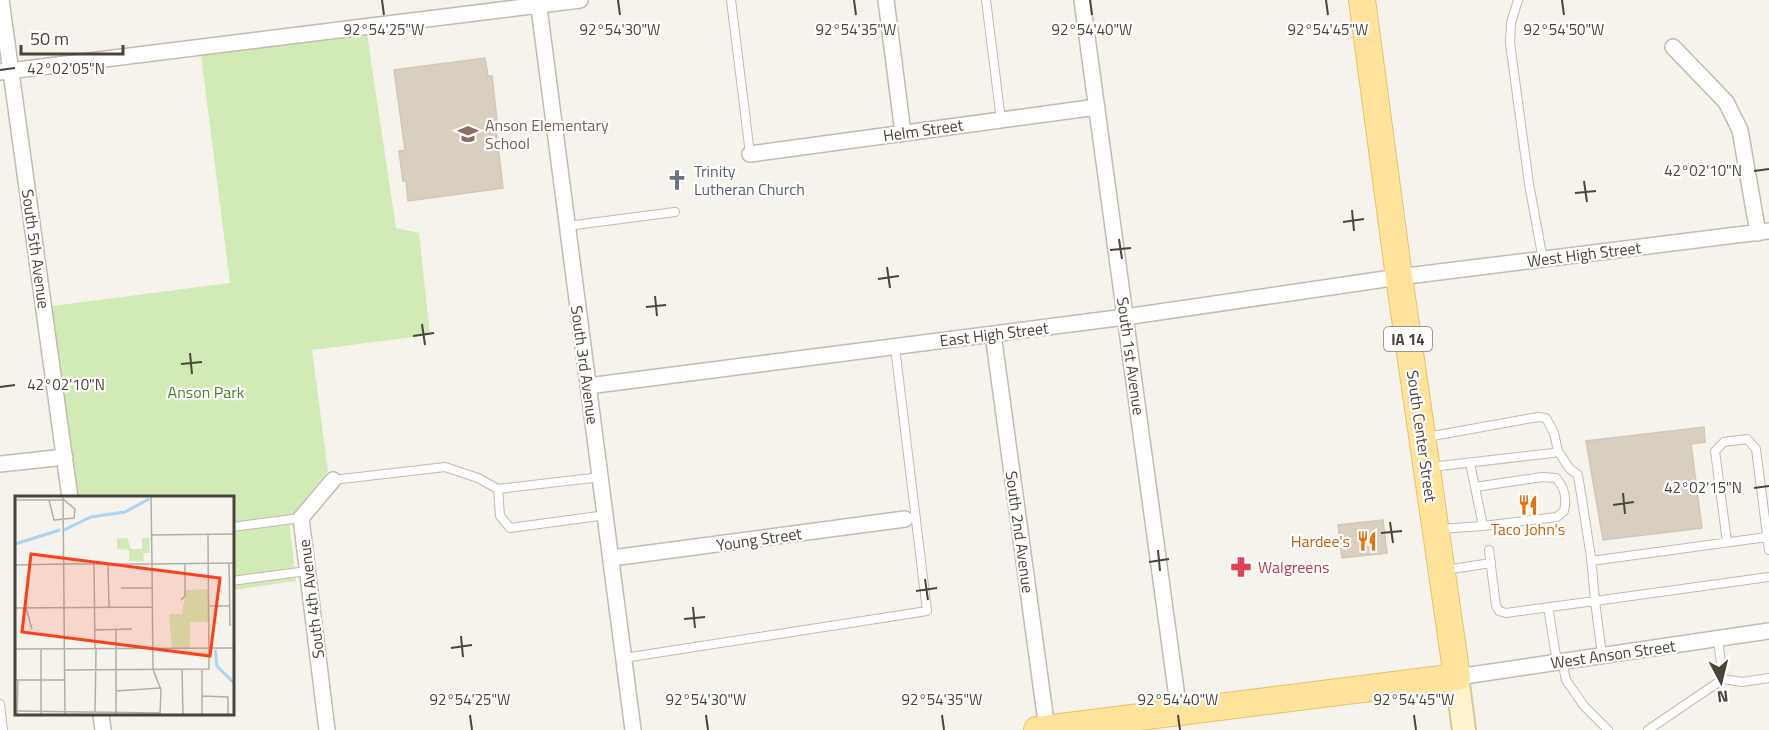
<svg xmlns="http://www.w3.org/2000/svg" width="1769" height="730" viewBox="0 0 1769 730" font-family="'Titillium Web',sans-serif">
<rect width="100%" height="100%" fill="#f6f3ec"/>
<path fill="#d2eab5" d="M366,27L396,228L419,233L430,335L312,350L328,471L289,519L296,581L233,590L232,498L70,497L44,307L230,283L200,48Z"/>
<path fill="#d8cfc1" stroke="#d3c7b4" stroke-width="1.5" d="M485,58L488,76H492L497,120H495L503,188L408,201L406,181H403L399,151L405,150L394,70Z
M1704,427L1705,442L1691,444L1702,528L1603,540L1586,441Z
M1383,520L1387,553L1342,558L1338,525Z"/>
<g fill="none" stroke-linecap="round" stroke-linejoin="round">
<g stroke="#c2bbae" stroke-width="10">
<path id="lane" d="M731,0L750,154
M986,0L1001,120
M1518,0L1511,23L1510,43L1529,184L1543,260
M567,226L675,212
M1427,437L1538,417L1546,418L1554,433L1558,451L1553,453L1431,467
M333,480L445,467L478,478L498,489L601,477
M1475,487L1542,477L1556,478C1565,488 1567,498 1564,511L1557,517L1483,526
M498,489L500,516L510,528L606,515
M232,527L301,518
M1440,529L1483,526L1470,463
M1727,542L1715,451L1724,442L1747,439L1756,449L1769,550
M1489,550L1496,606L1499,611L1506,613L1595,601L1591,557L1578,475L1569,468L1558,451
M1591,561L1767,537
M1445,570L1491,563
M232,581L307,571
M1548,607L1557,662
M1718,639L1723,679
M1602,655L1595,601L1769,577
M624,658L927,611L895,347
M1562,661L1566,680L1584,706L1608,730
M0,704L3,730
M1648,730L1723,679L1742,682L1769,678"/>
</g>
<g stroke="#c2bbae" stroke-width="18">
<path id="street" d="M1,0L70,498
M538,0C568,244 603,486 633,730
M886,0L903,133
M1082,0L1179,712
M1673,47L1726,102L1740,130L1758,233
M0,72L580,0
M750,154L1097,107
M993,334L1047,729
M588,386L1125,317L1399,277L1769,231
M0,464L65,457
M612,558L905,519
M1457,677L1769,631
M101,714L103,730
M327,730L301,518L333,480"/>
</g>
<g stroke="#d6c79b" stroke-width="26">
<path id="secondary" d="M1457,677L1464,730"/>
</g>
<g stroke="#e6c16a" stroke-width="28">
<path id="primary" d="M1037,730L1457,677L1399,277L1362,0"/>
</g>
<use href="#lane" stroke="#fff" stroke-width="8"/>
<use href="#street" stroke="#fff" stroke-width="15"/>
<use href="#secondary" stroke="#fff3cd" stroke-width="22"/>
<use href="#primary" stroke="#ffe39c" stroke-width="26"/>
</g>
<path fill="none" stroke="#4b4439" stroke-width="2" d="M382,0L384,15M618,0L620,15M854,0L856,15M1090,0L1092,15M1326,0L1328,15M1562,0L1564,15M0,70L15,68M1754,171L1769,169M1584,181L1587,202M1575,193L1596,191M1352,210L1354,231M1343,222L1364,219M1119,239L1122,259M1110,250L1131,248M887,267L890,288M878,279L899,276M655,296L657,316M646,307L666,305M422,324L425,345M413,336L434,333M190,353L192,374M181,364L202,362M0,387L15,385M1754,488L1769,486M1623,493L1625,514M1613,505L1634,502M1390,522L1393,543M1381,533L1402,531M1158,550L1160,571M1149,562L1169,559M925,579L928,600M916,591L937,588M693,607L695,628M684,619L705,617M461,636L463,657M451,648L472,645M470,715L472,730M706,715L708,730M942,715L944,730M1178,715L1180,730M1414,715L1416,730"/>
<defs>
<g id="school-bare" transform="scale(1.62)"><path d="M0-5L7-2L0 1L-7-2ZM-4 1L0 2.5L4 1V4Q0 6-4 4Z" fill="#8d6e63" stroke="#fff" stroke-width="2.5" paint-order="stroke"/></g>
<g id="church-bare" transform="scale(1.62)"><path d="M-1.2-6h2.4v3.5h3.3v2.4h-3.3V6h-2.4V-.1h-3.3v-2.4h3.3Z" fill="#6b7280" stroke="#fff" stroke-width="2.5" paint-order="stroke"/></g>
<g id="restaurant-bare" transform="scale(1.62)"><path d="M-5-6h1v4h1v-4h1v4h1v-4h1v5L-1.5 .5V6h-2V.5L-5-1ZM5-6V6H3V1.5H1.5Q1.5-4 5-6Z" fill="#e8710a" stroke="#fff" stroke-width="2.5" paint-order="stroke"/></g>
<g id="pharmacy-bare" transform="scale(1.62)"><path d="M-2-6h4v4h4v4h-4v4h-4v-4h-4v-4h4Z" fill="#e0444e" stroke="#fff" stroke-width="2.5" paint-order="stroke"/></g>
</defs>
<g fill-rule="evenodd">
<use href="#school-bare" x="468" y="134"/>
<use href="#church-bare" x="677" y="180"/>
<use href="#restaurant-bare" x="1528" y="505"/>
<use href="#restaurant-bare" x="1367" y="541"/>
<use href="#pharmacy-bare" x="1241" y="567"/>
</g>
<g text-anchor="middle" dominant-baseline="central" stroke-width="4.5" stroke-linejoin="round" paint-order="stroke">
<rect fill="#fff" stroke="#817c74" stroke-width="1.5" x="1384" y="327" width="48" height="24" rx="4.5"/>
<g font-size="15" font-weight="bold" fill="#4b4439">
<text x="1408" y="339">IA 14</text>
</g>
<g font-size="16" fill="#785e54" stroke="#fff" text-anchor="start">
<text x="485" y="125">Anson Elementary<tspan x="485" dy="18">School</tspan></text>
</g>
<g font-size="16" fill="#4b4439" stroke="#fff">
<text transform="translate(923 130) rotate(-8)">Helm Street</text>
<text transform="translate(36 249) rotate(82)">South 5th Avenue</text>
<text transform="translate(1584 254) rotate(-7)">West High Street</text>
<text transform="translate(994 334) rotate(-7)">East High Street</text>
<text transform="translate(1131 356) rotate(82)">South 1st Avenue</text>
<text transform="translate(585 365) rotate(82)">South 3rd Avenue</text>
<text transform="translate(1422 436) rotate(82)">South Center Street</text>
<text transform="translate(1020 532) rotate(82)">South 2nd Avenue</text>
<text transform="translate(759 539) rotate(-8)">Young Street</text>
<text transform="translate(311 599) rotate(-97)">South 4th Avenue</text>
<text transform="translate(1613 654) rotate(-8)">West Anson Street</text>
</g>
<g font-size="16" fill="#5b616d" stroke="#fff" text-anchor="start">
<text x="694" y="171">Trinity<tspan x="694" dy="18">Lutheran Church</tspan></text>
</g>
<g font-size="16" fill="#4a7f2a" stroke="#fff">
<text x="206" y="392">Anson Park</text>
</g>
<g font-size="16" fill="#c56008" stroke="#fff">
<text x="1528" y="529">Taco John's</text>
<text x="1350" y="541" text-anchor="end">Hardee's</text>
</g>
<g font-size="16" fill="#be3a42" stroke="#fff" text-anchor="start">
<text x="1258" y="567">Walgreens</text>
</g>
</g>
<g transform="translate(15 496)">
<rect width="219" height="219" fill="#f6f3ec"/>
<path d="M102,42H112L116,53H127V42H134L135,57H128L129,65H114V54L102,53ZM194,93L195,126H175V152H157L154,118H167L171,94Z" fill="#d2eab5"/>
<path fill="none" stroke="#a9d4f2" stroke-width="3" d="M49,34L76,21L110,16L134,3M0,48L45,34M200,154L202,170L219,187"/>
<path fill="none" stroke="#b2ada4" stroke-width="1.5" d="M48,0L50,219M0,4H49L60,13L59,22L39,24L34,4M137,39L219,38M214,67L215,130M49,68H137L136,0M79,68L80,153M93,68L94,111M0,69L49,68M106,92H137M166,104L170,100V68M195,110H215M0,112L138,111M11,112L17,133M80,134L117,133M101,134V219M0,153L219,152M26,153V219M167,173L168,219M50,174L194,173L193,39M0,184H50M101,195L146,192M187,200L213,201V219M0,215L145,217M80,216L81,153M2,219L3,184M145,219L146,194L138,173L137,68L219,67M187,219V173"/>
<path fill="#fc3f1d" fill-opacity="0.15" stroke="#fc3f1d" stroke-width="3" d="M16,58L205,82L195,160L7,136Z"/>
<rect width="219" height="219" fill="none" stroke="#4b4439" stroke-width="3"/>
</g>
<g font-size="15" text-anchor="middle" fill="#4b4439" stroke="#fff" stroke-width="4.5" stroke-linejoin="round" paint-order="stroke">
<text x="384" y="35">92°54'25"W</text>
<text x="620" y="35">92°54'30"W</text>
<text x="856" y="35">92°54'35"W</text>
<text x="1092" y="35">92°54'40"W</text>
<text x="1328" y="35">92°54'45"W</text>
<text x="1564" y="35">92°54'50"W</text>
<text x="66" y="74">42°02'05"N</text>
<text x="1703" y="176">42°02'10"N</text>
<text x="66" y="390">42°02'10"N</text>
<text x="1703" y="493">42°02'15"N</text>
<text x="470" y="705">92°54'25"W</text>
<text x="706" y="705">92°54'30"W</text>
<text x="942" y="705">92°54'35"W</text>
<text x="1178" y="705">92°54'40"W</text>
<text x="1414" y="705">92°54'45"W</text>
</g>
<g transform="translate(1721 682) rotate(173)" stroke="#ffffff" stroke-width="4.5" paint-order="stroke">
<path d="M0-4.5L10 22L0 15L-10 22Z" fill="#4b4439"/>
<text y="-9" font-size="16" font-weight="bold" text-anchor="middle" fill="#4b4439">N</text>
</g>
<path d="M21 45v9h102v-9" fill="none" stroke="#4b4439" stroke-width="3"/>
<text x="30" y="45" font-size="18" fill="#4b4439" stroke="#ffffff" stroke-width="4.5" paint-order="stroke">50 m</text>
</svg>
